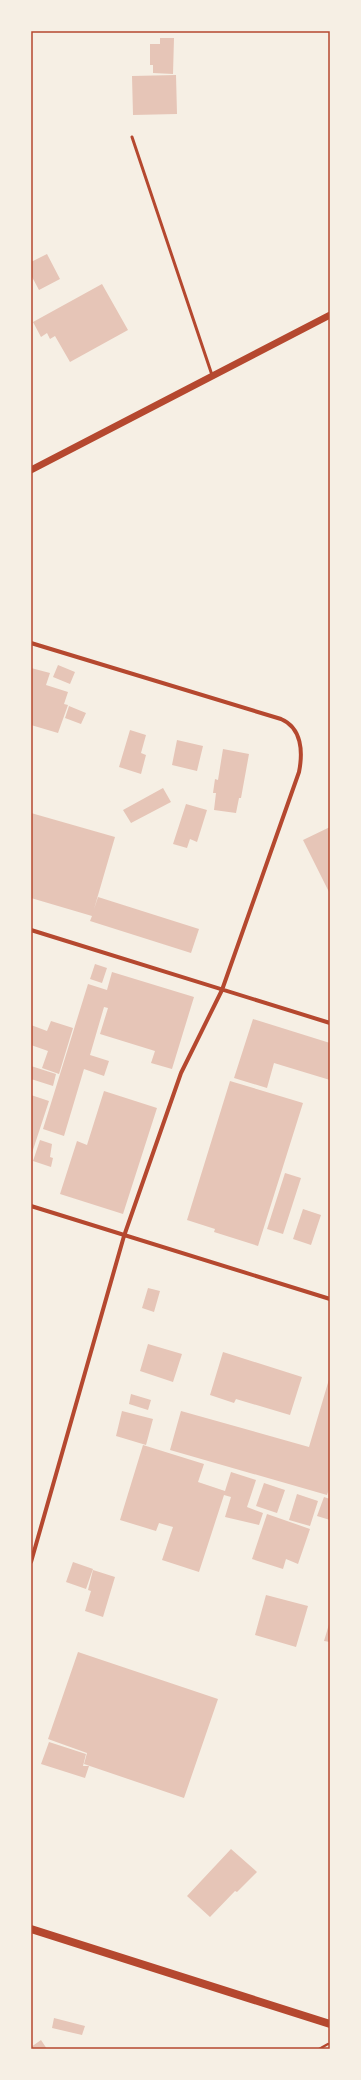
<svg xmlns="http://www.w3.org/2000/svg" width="361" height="2080" viewBox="0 0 361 2080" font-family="Barlow,sans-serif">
<rect width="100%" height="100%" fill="#f6efe4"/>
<path fill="#e6c5b7" d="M160,38H174L173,74L153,73V65H150V44H160Z
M176,75L177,114L133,115L132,76Z
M47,254L60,279L39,290L31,275V262Z
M102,284L128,330L70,362L55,336L50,339L47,333L41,337L33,322Z
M58,665L75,672L70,684L53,677Z
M31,668L50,673L46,685L68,692L64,704L68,705L58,733L31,725Z
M69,706L86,713L81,724L65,718Z
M130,730L146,735L141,753L146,755L141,774L119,767Z
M177,740L203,746L197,771L172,765Z
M223,749L249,754L241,798H239L236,813L214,810L216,793H213L215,779L218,780Z
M163,788L171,802L131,823L123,810Z
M186,804L207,810L197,842L190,839L187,848L173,844Z
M31,813L115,837L94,909L98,897L199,929L191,953L90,921L92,916L31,898Z
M330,827V894L303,840Z
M95,964L107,968L102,983L90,979Z
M112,972L194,997L172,1069L151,1063L155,1051L100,1034L108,1008L104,1007L90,1055L109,1061L104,1076L84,1069L64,1136L43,1129L88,984L107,990Z
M253,1019L330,1043V1080L274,1063L267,1088L234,1078Z
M51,1021L73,1028L59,1074L42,1068L48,1051L31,1045V1025L47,1031Z
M31,1066L56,1074L53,1086L31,1079Z
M230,1081L303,1103L258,1246L214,1232L215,1229L187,1220Z
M104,1091L157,1108L123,1214L60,1194L77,1141L87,1145Z
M31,1095L49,1101L31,1156Z
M40,1140L52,1144L50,1157L53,1158L51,1167L33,1161Z
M285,1173L301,1178L283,1234L267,1229Z
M303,1209L321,1215L311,1245L293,1239Z
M148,1288L160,1291L154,1312L142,1308Z
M148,1344L182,1354L173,1382L140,1371Z
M223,1352L302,1377L290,1415L236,1399L234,1403L210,1395Z
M330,1376V1486L327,1495L170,1450L181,1411L309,1447Z
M131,1394L151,1400L148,1410L129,1404Z
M122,1411L153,1419L146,1445L116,1436Z
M143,1445L204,1464L198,1482L225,1491L231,1472L256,1480L247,1507L263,1513L259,1525L225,1517L231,1497L224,1495L199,1572L162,1560L173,1527L159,1523L156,1531L120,1520Z
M264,1483L285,1490L277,1513L256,1506Z
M297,1494L318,1501L310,1526L289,1520Z
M324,1497L330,1499V1520L317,1516Z
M267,1514L310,1529L298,1564L286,1559L283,1569L252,1559Z
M73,1562L93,1569L86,1589L66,1582Z
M93,1570L115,1577L103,1617L85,1611L91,1591L88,1590Z
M266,1595L308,1606L296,1647L255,1635Z
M330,1621V1642L324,1641Z
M78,1652L218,1699L184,1798L84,1764L87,1753L48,1739Z
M49,1742L86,1754L83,1766H89L85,1778L41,1764Z
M231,1849L257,1872L237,1892L235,1891L210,1917L187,1896Z
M54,2018L85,2026L82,2035L52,2028Z
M41,2040L47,2049H31V2047Z"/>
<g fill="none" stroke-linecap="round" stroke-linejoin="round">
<path stroke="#b5482f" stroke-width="2.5" d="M319,2049L328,2044"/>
<path stroke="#b5482f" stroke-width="3" d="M132,137L212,375"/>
<path stroke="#b5482f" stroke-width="4" d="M31,643L281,719C302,728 303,752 299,772L222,990L181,1073L124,1236L31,1562
M31,930L330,1023
M31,1206L330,1299"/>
<path stroke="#b5482f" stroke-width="7" d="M31,470L330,315"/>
<path stroke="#b5482f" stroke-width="8" d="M31,1929L330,2024"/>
</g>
<rect width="361" height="2080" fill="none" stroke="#f6efe4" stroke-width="64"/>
<rect x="32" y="32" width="297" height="2016" fill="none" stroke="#b5482f" stroke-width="1.5"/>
</svg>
